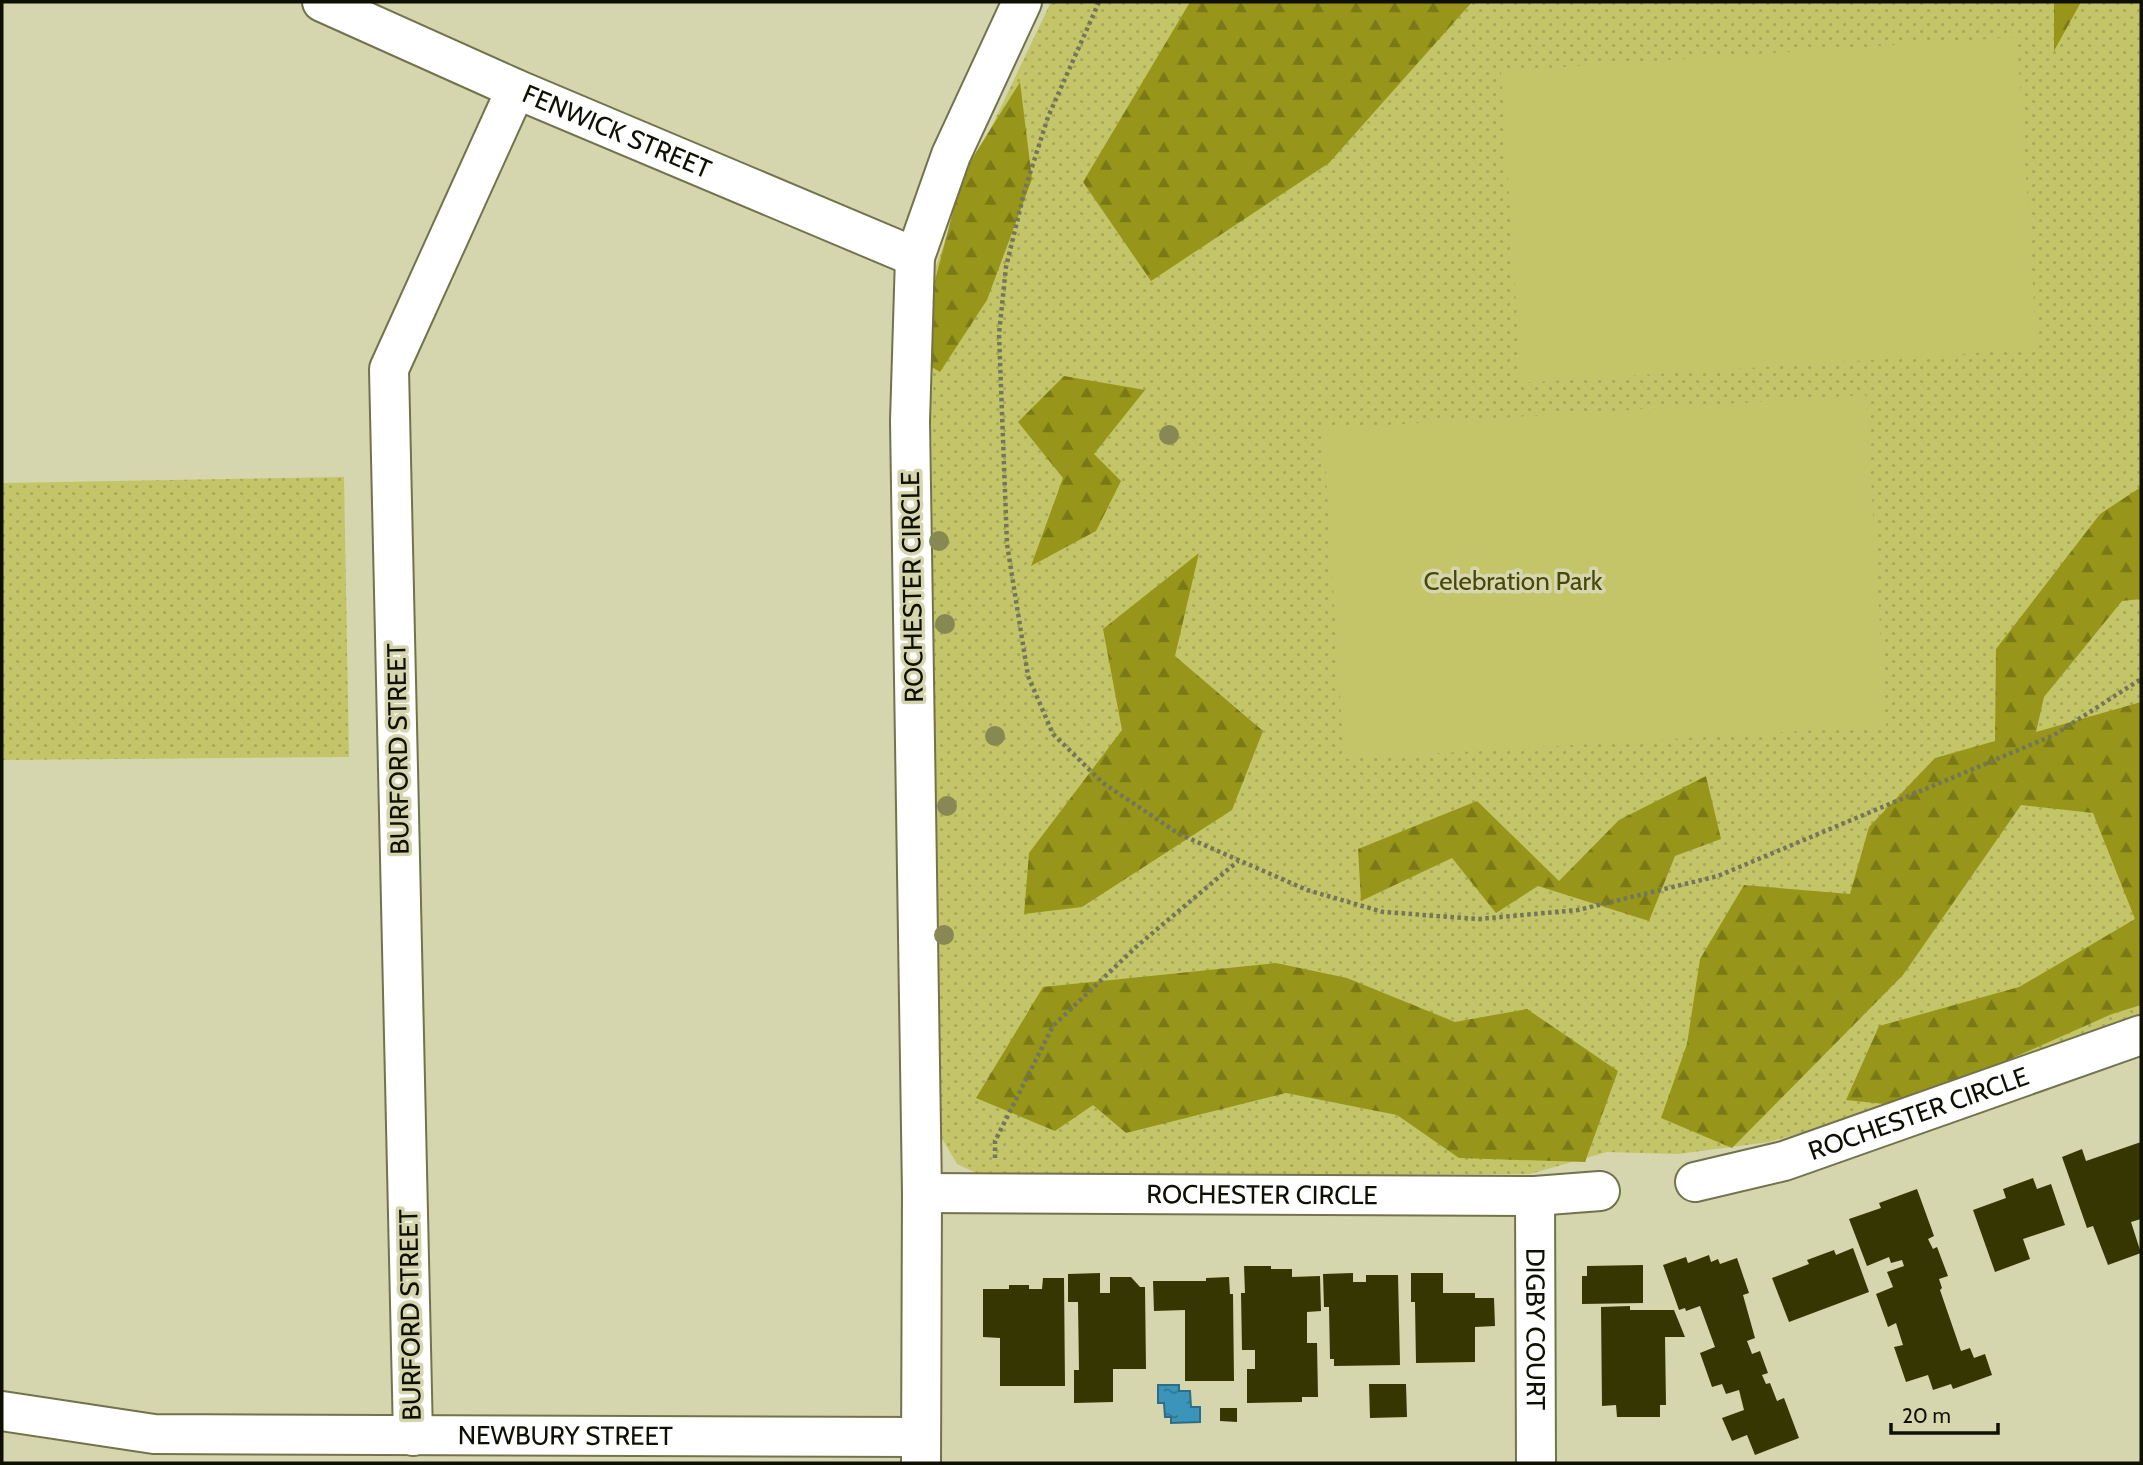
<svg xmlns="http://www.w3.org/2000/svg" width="2143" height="1465" viewBox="0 0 2143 1465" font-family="Cabin,sans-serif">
<defs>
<pattern id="grass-dots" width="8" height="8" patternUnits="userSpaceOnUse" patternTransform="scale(1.75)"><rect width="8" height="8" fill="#c4c568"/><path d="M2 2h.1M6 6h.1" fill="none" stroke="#a7a859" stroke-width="1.8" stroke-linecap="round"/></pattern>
<pattern id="forest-firs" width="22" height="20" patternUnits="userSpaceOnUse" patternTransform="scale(1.75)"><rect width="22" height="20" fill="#97961a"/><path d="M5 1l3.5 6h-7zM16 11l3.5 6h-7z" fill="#7a7915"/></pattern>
<pattern id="water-ripples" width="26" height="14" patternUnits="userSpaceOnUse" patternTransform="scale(1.75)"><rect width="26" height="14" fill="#3b95ba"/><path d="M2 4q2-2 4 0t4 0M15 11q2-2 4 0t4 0" fill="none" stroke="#307895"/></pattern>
</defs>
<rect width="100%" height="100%" fill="#d5d6ad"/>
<path fill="url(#grass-dots)" d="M1051,2H2141V1017L1839,1122L1769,1142L1678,1154L1607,1152L1530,1174L985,1177L957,1164L940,1135L930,341L936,266L967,178Z
M344,477L349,757L2,760V483Z"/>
<path fill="url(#forest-firs)" d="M1190,2H1472L1329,163L1151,281L1083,182Z
M2054,2H2081L2054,51Z
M1020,82L1032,179L987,300L940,372L915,357L963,173Z
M1064,376L1145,390L1094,454L1121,481L1096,531L1031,566L1063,478L1018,422Z
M2141,487V599L2122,601L2044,697L2036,732L2141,702V1005L2112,1014L1904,1106L1846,1100L1879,1026L2019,987L2135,919L2093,813L2021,805L1903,975L1732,1148L1661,1118L1687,1044L1700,959L1744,885L1850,894L1869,827L1935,758L1995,741L1996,649L2100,514Z
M1199,553L1175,656L1263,731L1232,810L1082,907L1024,914L1029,853L1122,730L1103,629Z
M1706,776L1721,839L1675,856L1649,921L1538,886L1496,913L1452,858L1361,901L1358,849L1477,801L1559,881L1619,820Z
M1276,963L1347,978L1455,1022L1527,1009L1618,1071L1585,1162L1459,1158L1397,1115L1286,1093L1126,1133L1093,1105L1055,1131L976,1098L1043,987Z"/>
<path fill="#c4c568" d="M2017,37L2037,349L1521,383L1501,71Z
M1866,395L1886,726L1344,759L1323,429Z"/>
<path fill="url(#water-ripples)" stroke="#2e6d83" stroke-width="2" d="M1158,1385H1179V1391H1190L1191,1407H1200V1422L1171,1423V1417H1165L1164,1403H1158Z"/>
<path fill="#363603" d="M2141,1142V1219L2131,1222L2141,1253L2108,1265L2093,1226L2087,1228L2062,1157L2082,1149L2086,1161Z
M2033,1178L2037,1189L2051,1184L2065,1225L2023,1239L2030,1259L1995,1272L1973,1210L2006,1198L2003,1189Z
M1917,1189L1934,1236L1928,1239L1933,1249L1937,1247L1948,1276L1939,1279L1942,1288L1940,1290L1961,1351L1970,1348L1974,1358L1985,1354L1992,1375L1953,1389L1951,1384L1933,1390L1928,1375L1906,1382L1894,1347L1903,1345L1896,1323L1888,1327L1876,1294L1893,1287L1887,1272L1904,1266L1902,1260L1891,1263L1889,1257L1867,1266L1849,1219L1881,1208L1879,1203Z
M1853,1248L1869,1292L1789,1322L1772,1278L1809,1264L1807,1260L1834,1250L1836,1255Z
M1709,1255L1711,1262L1718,1259L1720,1264L1737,1258L1749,1293L1743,1295L1755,1338L1747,1341L1752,1354L1760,1351L1768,1373L1762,1375L1766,1384L1770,1383L1777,1401L1784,1398L1799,1438L1755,1455L1747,1435L1732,1441L1722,1418L1744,1410L1739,1390L1726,1394L1722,1384L1712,1387L1700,1353L1715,1347L1700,1306L1686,1311L1685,1308L1679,1310L1663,1265L1686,1257L1688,1263Z
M1643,1265V1303L1582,1304V1276H1587V1266Z
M1244,1266H1271V1269H1292V1277L1320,1276L1321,1311L1307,1312V1343H1317L1318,1397H1302V1402L1247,1403V1369H1255V1350H1242L1241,1293H1245Z
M1100,1273V1293H1110V1277H1131L1140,1287H1145L1146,1369H1113V1402L1074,1403V1370H1079L1078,1302H1068V1274Z
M1353,1273V1282H1366V1275H1398L1400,1365L1334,1366V1359H1330L1329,1307H1324L1323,1274Z
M1411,1273H1443V1293H1475V1298H1494L1495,1326L1475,1327V1362L1416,1363L1415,1302H1411Z
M1229,1277L1230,1294H1233L1234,1381H1185V1310L1154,1311L1153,1281H1206V1278Z
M1043,1278H1064L1065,1386H1000V1338L983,1337V1289H1009V1285H1029V1289H1042Z
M1630,1306V1310H1674L1685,1337H1665L1666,1405H1660V1417H1617L1616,1405L1602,1406L1601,1307Z
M1369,1384H1406L1407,1417L1370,1418Z
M1220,1408H1237V1422L1220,1421Z"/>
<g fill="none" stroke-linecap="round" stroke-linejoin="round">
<g stroke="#72734d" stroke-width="42">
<g id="minor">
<path id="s1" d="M322,2L516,89L915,257"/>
<path id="s2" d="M1695,1182L1784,1161L2141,1035"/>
<path id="s3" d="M922,1193L1535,1196L1600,1191"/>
<path id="s4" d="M1535,1196L1536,1463"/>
<path id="s5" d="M2,1411L154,1434L920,1437"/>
<path d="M413,1436L389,369L516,89"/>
<path d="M921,1463L922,1193L910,421L915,257L951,155L1022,2"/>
</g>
</g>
<path stroke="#75755a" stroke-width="4.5" stroke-dasharray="3.5 3.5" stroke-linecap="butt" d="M1099,2L1048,117L1025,189L1006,267L999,334L1007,544L1028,676L1053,734L1103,783L1179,834L1307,890L1383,912L1479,919L1578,910L1718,876L2054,735L2141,679
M995,1158V1141L1053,1026L1136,947L1238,861"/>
<use href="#minor" stroke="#fff" stroke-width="38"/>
</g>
<g fill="#878853">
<circle cx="1169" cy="435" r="10"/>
<circle cx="939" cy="541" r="10"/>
<circle cx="945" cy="624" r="10"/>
<circle cx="995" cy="736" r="10"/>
<circle cx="947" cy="806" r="10"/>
<circle cx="944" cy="935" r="10"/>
</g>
<g text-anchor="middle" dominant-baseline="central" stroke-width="7" stroke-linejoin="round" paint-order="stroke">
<g font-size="26" fill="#0f0f03" stroke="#d5d6ad">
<text stroke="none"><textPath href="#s1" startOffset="322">FENWICK STREET</textPath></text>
<text transform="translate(912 587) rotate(-91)">ROCHESTER CIRCLE</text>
<text transform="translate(398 749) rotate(-91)">BURFORD STREET</text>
<text stroke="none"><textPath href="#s2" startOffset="234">ROCHESTER CIRCLE</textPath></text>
<text stroke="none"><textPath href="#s3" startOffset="340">ROCHESTER CIRCLE</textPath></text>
<text transform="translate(410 1315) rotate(-91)">BURFORD STREET</text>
<text stroke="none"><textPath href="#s4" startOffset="133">DIGBY COURT</textPath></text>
<text stroke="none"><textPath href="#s5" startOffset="565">NEWBURY STREET</textPath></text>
</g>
<g font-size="26" fill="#484809" stroke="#d5d6ad">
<text x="1513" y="581">Celebration Park</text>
</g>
</g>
<rect width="2143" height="1465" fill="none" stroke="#0f0f03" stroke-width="7"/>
<path d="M1891 1423v10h107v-10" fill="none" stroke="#0f0f03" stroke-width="3.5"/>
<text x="1902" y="1423" font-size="21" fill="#0f0f03" stroke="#d5d6ad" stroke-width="5" paint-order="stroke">20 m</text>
</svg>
